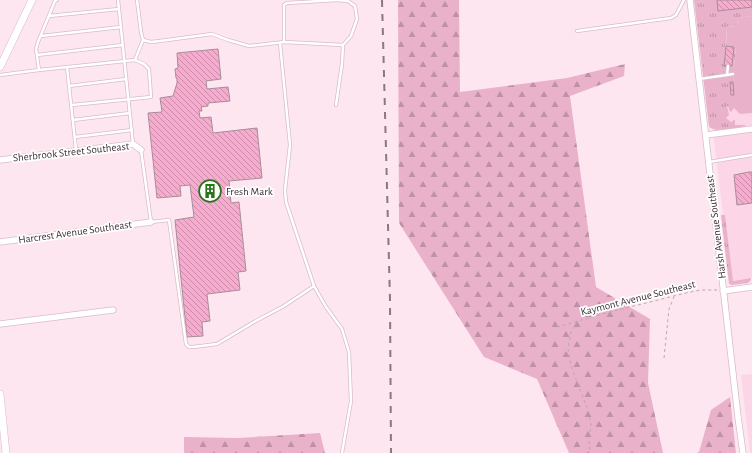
<svg xmlns="http://www.w3.org/2000/svg" width="752" height="453" viewBox="0 0 752 453" font-family="'Alegreya Sans',sans-serif">
<defs>
<pattern id="grass-tufts" width="24" height="20" patternUnits="userSpaceOnUse"><rect width="24" height="20" fill="#e9b2ca"/><path d="M3 7l-1-3M5 7V3M7 7l1-3M15 17l-1-3M17 17v-4M19 17l1-3" fill="none" stroke="#be91a5"/></pattern>
<pattern id="forest-firs" width="22" height="20" patternUnits="userSpaceOnUse"><rect width="22" height="20" fill="#e9b2ca"/><path d="M5 1l3.5 6h-7zM16 11l3.5 6h-7z" fill="#be91a5"/></pattern>
<pattern id="building-back-hatch" width="6" height="6" patternUnits="userSpaceOnUse"><rect width="6" height="6" fill="#f7abce"/><path d="M-1 5l2 2M0 0l6 6M5-1l2 2" fill="none" stroke="#c98ca8"/></pattern>
</defs>
<rect width="100%" height="100%" fill="#fee6f0"/>
<path fill="#fcd6e6" d="M697,0H752V278L731,281Z
M752,374V453H750L741,375Z"/>
<path fill="url(#grass-tufts)" d="M694,0H717L718,11L752,7V16L738,18L737,27L727,26L724,65L732,66L734,47H736L733,82H730L731,95H734V108L731,112L729,110L728,106H727L729,115L726,118L731,122L734,120H735V125H745V126C736,128 717,133 709,127Z
M721,215H725L733,281L751,278V280L748,283L732,285L729,284Z"/>
<path fill="url(#forest-firs)" d="M398,0H459L460,92L567,78L625,64L624,76L570,96L596,287L650,319L648,383L663,453H569L537,379L484,357L399,223Z
M730,397L736,453H697L699,452L711,410Z
M320,433L325,453H184V437L238,438Z"/>
<path fill="#e9b2ca" d="M752,16V113L740,114L734,108L733,79L736,47L726,46L727,26L737,27L738,18Z"/>
<path fill="url(#building-back-hatch)" stroke="#a88d98" d="M717,0H752V7L718,11Z
M726,46L734,47L732,66H724Z
M218,49L221,79L206,81L207,89L228,87L230,101L208,103V106L201,107L202,111H199L200,118L211,117L213,133L257,128L262,178L229,181L231,203L239,202L246,271L238,272L240,290L207,294L210,321L202,322L203,336L187,337L175,220L194,217L190,185L180,186L181,196L157,198L148,113L162,112L160,98L173,96L177,83V78H176L175,69L178,68L177,53Z
M730,82H733L734,95H731Z
M749,172H752V203L737,205L734,175Z"/>
<g fill="none" stroke-linecap="round" stroke-linejoin="round">
<g stroke="#d9bcc8" stroke-width="4">
<path id="service" d="M57,0L55,1L38,42L36,49L39,70L135,60L144,64L149,69L151,97L72,105
M118,0L133,144
M49,16L119,9
M577,31L671,18L676,15L684,0
M41,36L121,27
M143,40L151,42L160,41L212,34L228,40L249,46L284,42L343,45L351,36L357,19L355,6L348,1L337,0L287,3L284,5V42
M280,43L290,145L285,190L286,202L314,286L326,307L342,329L349,352L351,401L342,453
M37,55L123,45
M135,60L143,40L141,32L137,0
M67,67L76,150
M0,75L39,70
M727,75L733,74
M699,79L727,75L728,66
M69,86L126,79
M336,105L342,64L343,45
M73,120L130,113
M75,137L132,130
M141,150L151,222L169,220L186,344L189,347H193L217,344L254,322L284,306L314,286
M709,162L752,155"/>
</g>
<g stroke="#d9bcc8" stroke-width="7">
<path id="minor" d="M690,0L738,417L743,453
M706,135L752,129
M0,160L133,144L141,150
M0,242L151,222
M723,291L752,287
M0,324L113,310"/>
</g>
<g stroke="#d9bcc8" stroke-width="8">
<path id="tertiary" d="M0,394L6,453"/>
</g>
<g stroke="#d9bcc8" stroke-width="8">
<path id="secondary" d="M0,67L32,0"/>
</g>
<path stroke="#baa7af" stroke-width="1" stroke-dasharray="3 3" stroke-linecap="butt" d="M578,321L571,332L568,348L571,366L589,413L591,425L589,439L590,453
M557,327L606,313L686,293L701,290H717
M664,358L669,309L674,297"/>
<use href="#service" stroke="#fff" stroke-width="2.5"/>
<use href="#minor" stroke="#fff" stroke-width="5.5"/>
<use href="#tertiary" stroke="#fff" stroke-width="7"/>
<use href="#secondary" stroke="#fff" stroke-width="7"/>
<path stroke="#89787f" stroke-width="2" stroke-dasharray="7 7" stroke-linecap="butt" d="M382,0L390,300L391,453"/>
</g>
<defs>
<g id="building-ring" transform="scale(1.15)"><circle r="9.5" fill="#fff" stroke="#297419" stroke-width="1.5"/><path d="M-4-6H4V6H1V3H-1V6H-4ZM-2.5-4.3h1.7v1.8h-1.7ZM.8-4.3h1.7v1.8H.8ZM-2.5-1h1.7V.8h-1.7ZM.8-1h1.7V.8H.8Z" fill="#297419"/></g>
</defs>
<g fill-rule="evenodd">
<use href="#building-ring" x="210" y="191"/>
</g>
<g text-anchor="middle" dominant-baseline="central" stroke-width="3.5" stroke-linejoin="round" paint-order="stroke">
<g font-size="11" fill="#3d3136" stroke="#fff">
<text transform="translate(71 152) rotate(-6)">Sherbrook Street Southeast</text>
<text transform="translate(716 227) rotate(-97)">Harsh Avenue Southeast</text>
<text transform="translate(75 232) rotate(-8)">Harcrest Avenue Southeast</text>
<text transform="translate(638 298) rotate(-14)">Kaymont Avenue Southeast</text>
</g>
<g font-size="11" fill="#3d3136" stroke="#fff" text-anchor="start">
<text x="226" y="191">Fresh Mark</text>
</g>
</g>
</svg>
